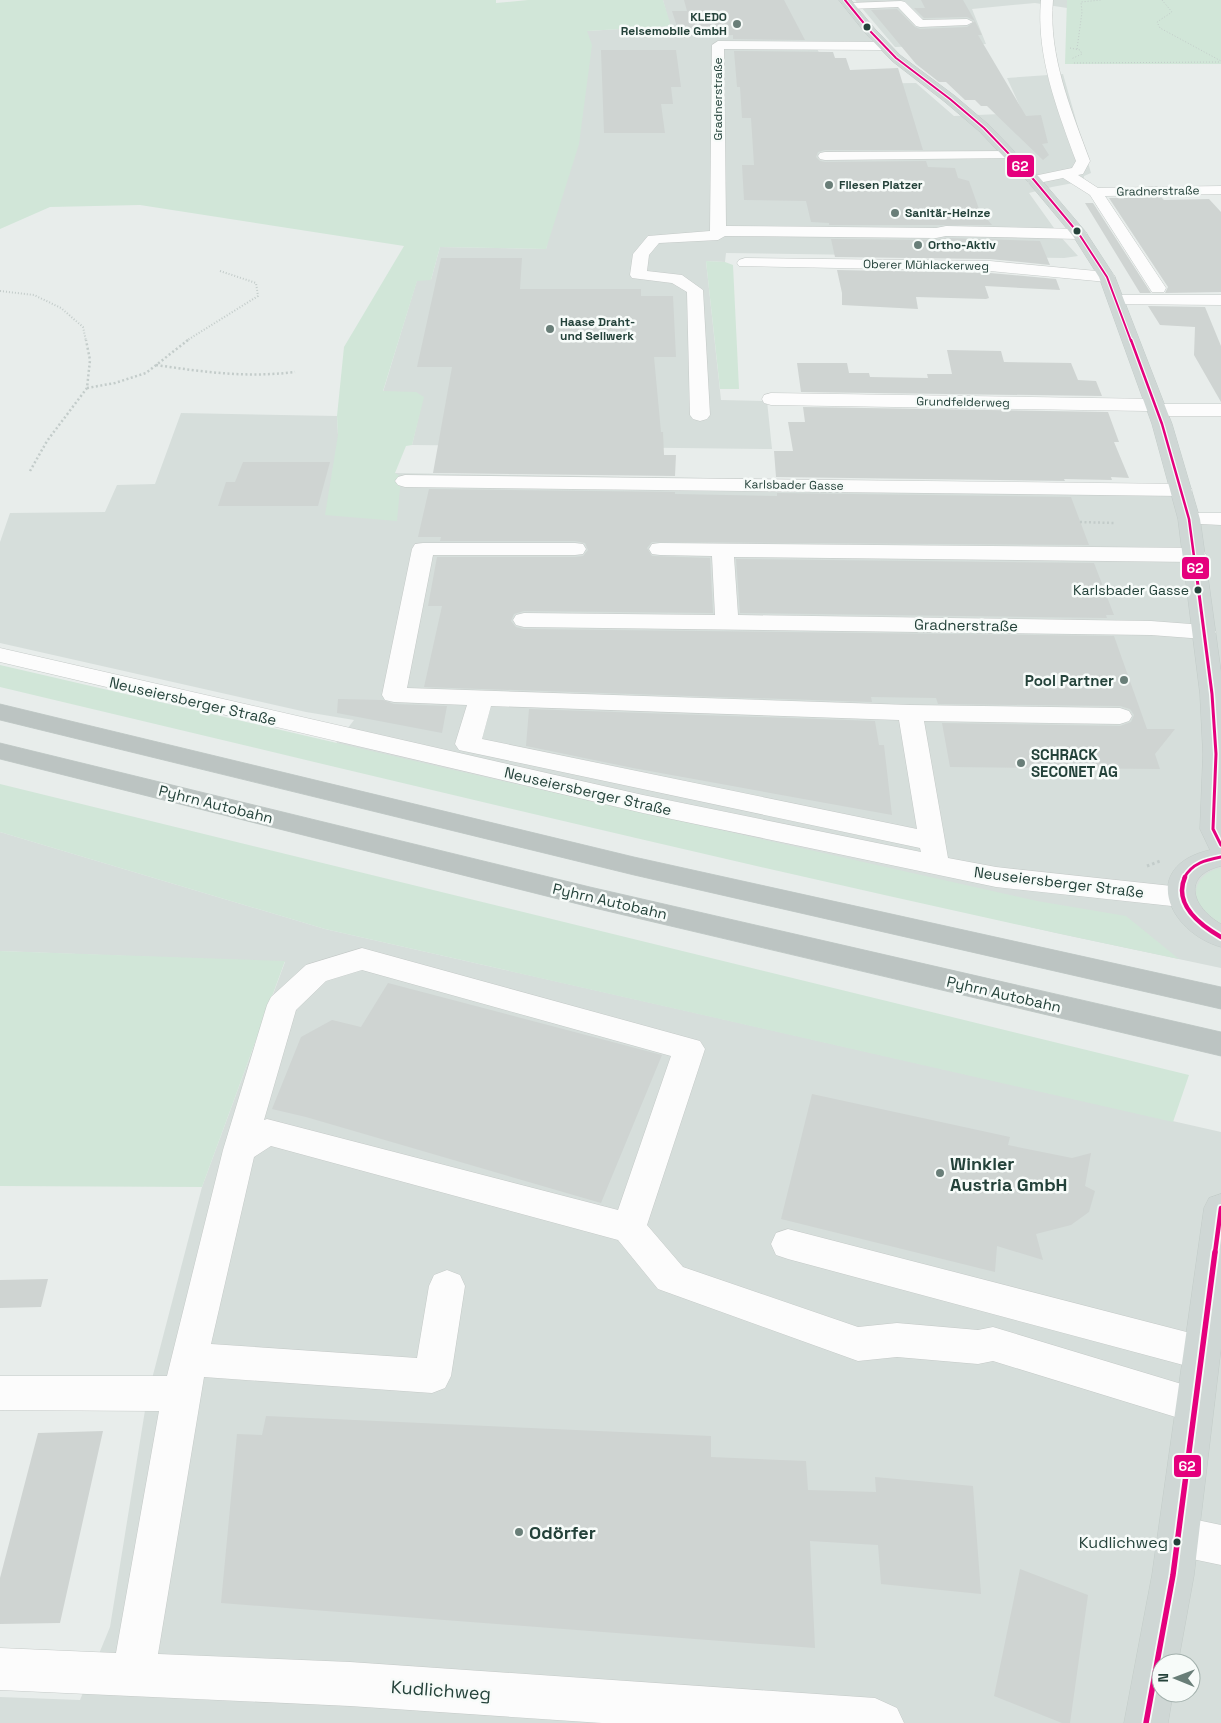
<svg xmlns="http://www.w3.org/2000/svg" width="1221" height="1723" viewBox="0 0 1221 1723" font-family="'Space Grotesk',sans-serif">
<rect width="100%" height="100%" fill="#e8edeb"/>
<path fill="#d6dedb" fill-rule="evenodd" d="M663,0H838L877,47L817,48L832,84L916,83L954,116L1023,113L1007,78L1063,74L1091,173L1084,176V181L1052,187L1029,193L1059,235L1078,256L1064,258L726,253L725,262L706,261L721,400L767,401L772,449L412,445L423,397L383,392L417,280H431L440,247L546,249L587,31L670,26Z
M855,0H1067V8L1035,3L972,9L986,44L895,47Z
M181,413L337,416L338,435L395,473L1184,486L1192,517L1221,518V968L1056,933L321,763L354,720L306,712L0,643V542L10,513L105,512L117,485L155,484Z
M0,832L325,929L1221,1132V1723H0V1697L80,1700L110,1627L147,1398L202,1187L285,962L0,951ZM1161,1663H1191V1693H1161Z"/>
<path fill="#d1e6d8" d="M0,0H496V3L528,0H663L671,26L587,31L592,45L579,144L546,249L440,247L431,280L417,281L383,391L416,392L424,397L412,445L406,446L395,473L401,477L397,521L325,515L338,435L337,416L344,347L404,246L140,205L50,207L0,229Z
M1067,0H1221V64H1065Z
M706,261L725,262L733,265L739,389H720Z
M0,665L449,769L1037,901L1126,916L1179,959C785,877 392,780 0,687Z
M0,784L1189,1075L1173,1122L325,929L0,832Z
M1221,868V924C1213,918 1206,913 1200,905C1189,888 1203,871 1221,868Z
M0,951L285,961L202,1187L0,1186Z"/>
<path fill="#cfd4d2" d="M684,0H784L805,40L733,39V35L680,36L672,11H687Z
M921,0H963L975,21L967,17L924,18L914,8H925Z
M897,9L915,27L920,29L967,27L975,21L982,35H978L1026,116L1041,115L1048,143L1042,144L1049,155L1043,160L987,106H981L975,100H965L946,82H939L916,64L871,10Z
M601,50H676L681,87H671L673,104H661L665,133H604Z
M734,51L833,52L835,58H846L850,70L898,68L923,150H825L818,152L816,157L820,161L825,162L926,161L928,167L955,168L958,178L969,181L979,209L992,225H829V223L811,222L806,201L744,200L742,165H754L751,118H742L740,87H737Z
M1161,197L1164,200L1209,199L1221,212V292L1165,293L1168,287L1109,198Z
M1085,203H1093L1151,293H1140Z
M946,238L1040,241L1050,265L990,259L835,257L831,239L936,240Z
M441,258H522L520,289H641V296H673L676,357H654L661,432H663L664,455H676L675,476L433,473L452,367H417Z
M837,270L990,273L1056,279L1060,290L985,286L989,298L986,299L916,297L918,309L842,305V293Z
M1148,306L1205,307L1221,346V402L1194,355L1195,327L1160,325Z
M947,350L1001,351L1004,362L1071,363L1078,380L1096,381L1102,396L801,392L797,363H847L849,373H869L870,377L928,378L927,374H952Z
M803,407L1108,412L1119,442H1114L1129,478L1111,477L1112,480L1064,479L1065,481L776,477L774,451H793L788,422H805Z
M243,462H330L318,506H218L226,482H235Z
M429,489L675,492V494L777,496V493L1071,497L1089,545L652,542L647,548L652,556L710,558L713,613L524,611L514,614L511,621L516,627L524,629L1114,636L1147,729H1175L1155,754L1160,769L950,767L942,723L1120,726L1131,722L1134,715L1130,709L1120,706L938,704L936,698L871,697L872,702L424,687L442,606H428L437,557H575L583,556L588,550L585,543L575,541H440L441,537H418Z
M736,559L1094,563L1114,615H1106L1107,618L740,613Z
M338,699L383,700L394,704L447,706L442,733L337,713Z
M529,709L875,721L879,745H884L892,815L633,768L526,746Z
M388,983L662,1055L601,1203L306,1117L272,1109L301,1037L332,1020L361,1027Z
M812,1094L1010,1137L1008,1145L1072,1158L1091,1153L1085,1186L1095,1191L1089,1212L1071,1225L1036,1234L1043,1260L997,1246L995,1272L781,1219Z
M48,1279L41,1307L0,1308V1280Z
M266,1416L711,1436V1457L806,1461L808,1490L876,1492L875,1477L973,1486L981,1594L881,1584L878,1545L810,1541L815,1648L221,1603L237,1434L262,1435Z
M103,1431L60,1623L0,1624V1578L38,1433Z
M1020,1569L1088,1595L1070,1723H1062L994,1696Z"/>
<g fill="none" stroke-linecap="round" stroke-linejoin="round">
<g stroke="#c5cac8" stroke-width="1">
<path id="minor" d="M1041,0H1053C1048,56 1071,109 1090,161L1083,174L1078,175L1098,188L1221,186V194L1105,196L1166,288L1164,292H1152L1090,195L1063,178L1034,184L1029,183L1027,180L1029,177L1072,168L1076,161C1057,109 1036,56 1041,0Z
M901,1L905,2L923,20L967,19L973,22L967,25L920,27L916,26L898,7L850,9L844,6L850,3Z
M718,41L884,42L890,46L884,50L724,49L726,226L936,228L946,226L1079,229L1085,231L1087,234L1085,237L1079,239L946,236L936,238L725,236L718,240L659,243L649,255L647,271L682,275L703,290L710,415L707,419L700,421L693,419L690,415L687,292L672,283L632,278L630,275L633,254L648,236L710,231L712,45Z
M1010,151L1015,152L1017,155L1015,158L825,160L820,159L818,156L820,153L825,152Z
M745,258L990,261L1107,272L1113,274L1115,277L1113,280L1107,282L990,271L739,266L737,263L739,260Z
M1117,295H1221V305L1111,304L1109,300L1111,296Z
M771,393L1155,399L1162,401L1164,404H1221V416H1157L1150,414L1148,411L771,405L764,403L762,399L764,395Z
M405,475L1182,484L1189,486L1192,490L1189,494L1182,496L405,487L398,485L395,481L398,477Z
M1189,513H1221V525L1182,523L1178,519L1182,515Z
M423,543H575L583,544L586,549L583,554L575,555H433L407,688L910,705L1120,708L1129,711L1132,716L1129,721L1120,724L924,721L948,858L996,867L1181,887L1191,890L1195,897L1191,904L1181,907L996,887L643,813L0,662V648L643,795L921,852L920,848L459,750L455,744L467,705L394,702L385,700L382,695L412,549L415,544ZM491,706L899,720L917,829L482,739Z
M660,543L1195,548L1203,550L1206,555L1203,560L1195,562L734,557L738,615L1151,621L1204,625L1212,627L1216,632L1212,637L1204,639L1151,635L524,627L516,625L513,620L516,615L524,613L715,615L712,556L660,555L652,554L649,549L652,544Z
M362,948L700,1041L705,1049L647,1225L683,1267L858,1327L897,1323L978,1330L993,1327L1208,1392L1214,1405L1208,1418L1195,1423L993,1361L978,1364L897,1357L858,1361L658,1289L618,1240L271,1146L254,1157L211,1344L417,1358L429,1286L434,1275L447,1270L460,1275L465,1286L451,1376L445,1388L432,1393L204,1377L158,1654L350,1662L875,1698L897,1708L904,1723H602L350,1706L0,1690V1648L116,1653L159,1411L0,1410V1376H167L223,1150L267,1005L271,997L306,965ZM362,970L671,1056L618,1210L267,1119L264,1120L296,1010L326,981Z
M788,1229L1202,1336L1215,1341L1220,1353L1215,1365L1202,1370L788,1259L776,1255L771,1244L776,1233Z
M1178,1516L1221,1525V1565L1178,1556L1164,1550L1158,1536L1164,1522Z"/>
</g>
<g stroke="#c3ccc9" stroke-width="1">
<path id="major" d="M839,0H851L875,29L900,55L955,96L989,125L1039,177L1085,231L1115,277L1172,424L1200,519L1221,672V866C1180,876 1193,908 1221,924V947C1168,932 1139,866 1210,850L1200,829L1203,754L1200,694L1178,519L1152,424L1099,277L1073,236L1029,183L979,131L945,102L892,61L867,35Z
M1221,1194V1348L1194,1575L1178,1663H1161V1693H1173L1168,1723H1124L1152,1575L1204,1208L1209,1198Z"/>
</g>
<g stroke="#c3ccc9" stroke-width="1">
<path id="highway" d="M0,704L634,857L1221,987V1009L634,875L0,720Z
M0,743L590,887L1221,1032V1056L590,907L0,759Z"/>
</g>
<path stroke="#c3ccca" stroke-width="1" stroke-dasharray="1 2" stroke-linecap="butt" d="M1162,0L1172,12L1157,22L1160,28L1221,61
M1070,48L1080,50L1082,54L1071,59
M1077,49L1082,12L1081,2L1101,0
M1074,63L1221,62"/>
<path stroke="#c3ccca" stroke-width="2" stroke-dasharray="1 2" stroke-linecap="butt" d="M0,291L34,295L61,308L83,327L86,341
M186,341L258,296L256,283L220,271"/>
<path stroke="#c3ccca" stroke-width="2.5" stroke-dasharray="2 2.5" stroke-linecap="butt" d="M156,365C204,372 246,378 295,372
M87,388L115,383L146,373L188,340
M30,471L47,441L87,388L90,360L86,340
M1080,522L1114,523"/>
<path stroke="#c3ccca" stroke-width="3" stroke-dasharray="2.5 3" stroke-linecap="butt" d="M1105,592H1136
M1147,866L1160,861"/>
<use href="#minor" fill="#fcfcfc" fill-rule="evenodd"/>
<use href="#major" fill="#cfd7d5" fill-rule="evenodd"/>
<use href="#highway" fill="#bcc4c2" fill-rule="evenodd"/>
<g stroke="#f7fbf9" stroke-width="4">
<path id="bus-1-far4" d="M845,0L871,32L896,58L950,99L984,128L1034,180L1079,234L1107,277L1131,341"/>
</g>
<g stroke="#f7fbf9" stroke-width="5">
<path id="bus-1-far3" d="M1131,340L1162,424L1189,519L1197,579"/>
</g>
<g stroke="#f7fbf9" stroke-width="6">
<path id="bus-1-far2" d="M1197,578L1212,694L1216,754L1213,829L1221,845
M1184,878C1192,863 1206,860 1221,857"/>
</g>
<g stroke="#f7fbf9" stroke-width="8">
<path id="bus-1-far1" d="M1185,877C1173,904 1200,925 1221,937
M1215,1253L1221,1208"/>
</g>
<g stroke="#f7fbf9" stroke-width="9">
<path id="bus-1" d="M1146,1723L1173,1575L1215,1252"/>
</g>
<use href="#bus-1-far4" stroke="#e5007d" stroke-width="2"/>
<use href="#bus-1-far3" stroke="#e5007d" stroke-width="2.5"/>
<use href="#bus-1-far2" stroke="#e5007d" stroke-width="3"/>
<use href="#bus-1-far1" stroke="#e5007d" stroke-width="4.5"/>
<use href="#bus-1" stroke="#e5007d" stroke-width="5.5"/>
</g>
<g fill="#697e78" stroke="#f7fbf9" stroke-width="2">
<circle cx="737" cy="24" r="5"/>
<circle cx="829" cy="185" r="5"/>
<circle cx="895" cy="213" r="5"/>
<circle cx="918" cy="245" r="5"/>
<circle cx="550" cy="329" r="5"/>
<circle cx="1124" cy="680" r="5"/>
<circle cx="1021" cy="763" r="5"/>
<circle cx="940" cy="1173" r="5"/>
<circle cx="519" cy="1532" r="5"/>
</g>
<g fill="#24423a" stroke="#f7fbf9" stroke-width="2">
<circle cx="867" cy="27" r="4.5"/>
<circle cx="1077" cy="231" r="4.5"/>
<circle cx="1198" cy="590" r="4.5"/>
<circle cx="1177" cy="1542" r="4.5"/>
</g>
<g text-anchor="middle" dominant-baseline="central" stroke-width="5" stroke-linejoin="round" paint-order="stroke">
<g font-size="12" font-weight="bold" fill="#24423a" stroke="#f7fbf9" text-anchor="start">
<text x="727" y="17" text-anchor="end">KLEDO<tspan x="727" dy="14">Reisemobile GmbH</tspan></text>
<text x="839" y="185">Fliesen Platzer</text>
<text x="905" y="213">Sanitär-Heinze</text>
<text x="928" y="245">Ortho-Aktiv</text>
<text x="560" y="322">Haase Draht-<tspan x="560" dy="14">und Seilwerk</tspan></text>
</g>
<g font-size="12" fill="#24423a" stroke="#f7fbf9">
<text transform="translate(718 99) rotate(-90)">Gradnerstraße</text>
<text transform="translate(1158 191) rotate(-1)">Gradnerstraße</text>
<text transform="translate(926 265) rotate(1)">Oberer Mühlackerweg</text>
<text transform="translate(963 402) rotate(1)">Grundfelderweg</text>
<text transform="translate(794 485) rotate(1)">Karlsbader Gasse</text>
</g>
<g font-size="14" fill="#24423a" stroke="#f7fbf9" text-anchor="end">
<text x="1189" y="590">Karlsbader Gasse</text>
</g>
<g font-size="15" fill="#24423a" stroke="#f7fbf9">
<text transform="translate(966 625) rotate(1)">Gradnerstraße</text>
<text transform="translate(193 701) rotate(13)">Neuseiersberger Straße</text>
<text transform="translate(588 791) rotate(13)">Neuseiersberger Straße</text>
<text transform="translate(216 804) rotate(14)">Pyhrn Autobahn</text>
<text transform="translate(1059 882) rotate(7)">Neuseiersberger Straße</text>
<text transform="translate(610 901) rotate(13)">Pyhrn Autobahn</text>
<text transform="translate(1004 994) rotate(13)">Pyhrn Autobahn</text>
</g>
<g font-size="15" font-weight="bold" fill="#24423a" stroke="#f7fbf9" text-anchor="end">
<text x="1114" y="680">Pool Partner</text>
<text x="1031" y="754" text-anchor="start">SCHRACK<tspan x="1031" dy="17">SECONET AG</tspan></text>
</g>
<g font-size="16" fill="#24423a" stroke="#f7fbf9" text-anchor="end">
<text x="1168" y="1542">Kudlichweg</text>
</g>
<g font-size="18" font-weight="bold" fill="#24423a" stroke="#f7fbf9" text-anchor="start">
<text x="950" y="1163">Winkler<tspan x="950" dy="21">Austria GmbH</tspan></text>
<text x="529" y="1532">Odörfer</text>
</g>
<g font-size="18" fill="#24423a" stroke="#f7fbf9">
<text transform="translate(441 1690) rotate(4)">Kudlichweg</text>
</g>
</g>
<g stroke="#f7fbf9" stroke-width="2">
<rect x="1006" y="154" width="29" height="24" rx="5" fill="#e5007d"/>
<rect x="1181" y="556" width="29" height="24" rx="5" fill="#e5007d"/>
<rect x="1173" y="1454" width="29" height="24" rx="5" fill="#e5007d"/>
</g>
<g font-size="14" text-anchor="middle" font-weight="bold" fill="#fff">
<text x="1020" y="171">62</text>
<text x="1195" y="573">62</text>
<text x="1187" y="1471">62</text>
</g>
<g transform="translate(1176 1678) rotate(271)"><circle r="24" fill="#f7fbf9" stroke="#a3b1ad"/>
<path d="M0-4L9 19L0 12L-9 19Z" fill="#697e78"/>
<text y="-8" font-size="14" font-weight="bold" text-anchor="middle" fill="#24423a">N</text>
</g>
</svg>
